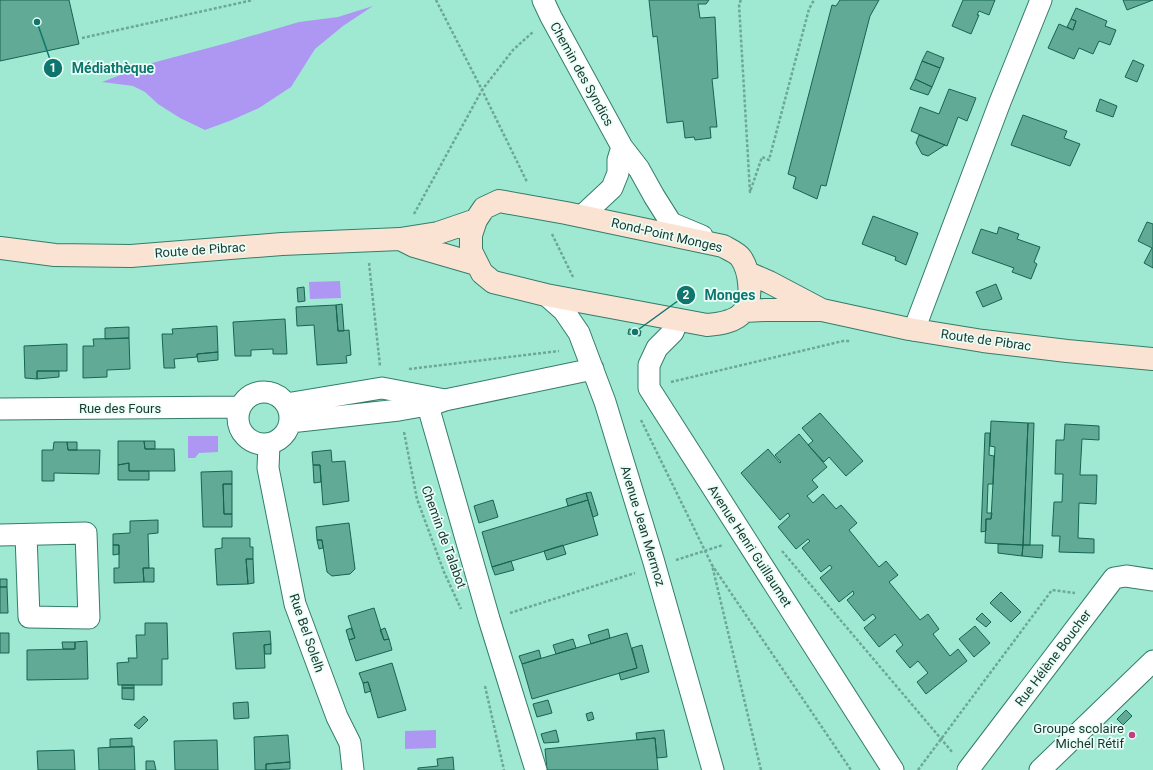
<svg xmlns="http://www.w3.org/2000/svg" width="1153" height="770" viewBox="0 0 1153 770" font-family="Roboto,sans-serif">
<rect width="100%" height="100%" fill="#9fe9d3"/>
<path fill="#ad97f3" d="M373,6L343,26L315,49L291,87L259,108L232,120L205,130L180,118L158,104L145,92L133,86L102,82L152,63L227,43L299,22L338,17Z
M340,281L341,298L310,299L309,282Z
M188,436H218V452L199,453L195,458H188Z
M436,730V748L405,749V731Z"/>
<path fill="#61aa95" stroke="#146553" d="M0,0H69L79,44L0,61Z
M649,0H709L706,4H698L700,18L715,17L718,78L712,79L717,127H710L711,138L695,140L694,137L685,138L683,121L667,123L657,36L653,37Z
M840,0H879L870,16L826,186L821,185L817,199L793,188L796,177L788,174L832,5L836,6Z
M963,0H995L989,15L979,11L977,15H979L971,34L952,26Z
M1123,0H1153L1127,10Z
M1076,8L1107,21L1105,26L1116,30L1110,45L1099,41L1093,54L1079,48L1074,59L1048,48L1059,24L1073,30L1076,21L1071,19Z
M1071,19L1076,21L1073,30L1067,27Z
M927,51L944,58L940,68L922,61Z
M1133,60L1144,65L1137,82L1125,77Z
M922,61L940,68L932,87L915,79Z
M915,79L932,87L928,95L910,89Z
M949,89L976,98L967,121L958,117L947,146L911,131L920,107L939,114Z
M1100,99L1117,106L1113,117L1096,111Z
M1023,115L1067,131L1064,138L1080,144L1070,166L1011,145Z
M919,135L945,145L928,156L922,154L916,143Z
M873,216L918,233L906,265L895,260L896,257L862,244Z
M1147,222L1153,224V268L1144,263L1152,248L1138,241Z
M999,227L1019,234L1017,239L1040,247L1034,262L1037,264L1031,279L1012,272L1014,268L972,253L981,229L997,234Z
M996,284L1002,299L983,307L976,292Z
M304,287L305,301L298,302L297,288Z
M342,304L344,331H338L336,305Z
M336,305L338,331L349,330L351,355L346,356L347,363L317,365L314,325L297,326L296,307Z
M285,319L287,354H273V349L251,350V356H235L233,322Z
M217,326L218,352L197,354V357L174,359L175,368H164L162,334H173L172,329Z
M129,327V338L105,339V328Z
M629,329L641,331L640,336L628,334Z
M129,338L130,369L107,370V377L83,378V346H94L93,339Z
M67,344V371H37V379L25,378L24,346Z
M218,352V360L198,362L197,354Z
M37,371H59V377L37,379Z
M820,413L863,461L846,476L829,457L824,462L808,445L813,441L802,428Z
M991,421L1028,423L1023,545L985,543L986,519H991L995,447L990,446Z
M1028,423H1034L1030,545H1023Z
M1065,424L1099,426V440L1082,439L1080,475H1097L1096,504L1079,503L1078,538L1094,539V553L1059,552L1060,536H1052L1054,502H1062L1063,474H1055L1056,440H1064Z
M985,433H990L989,455L994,456L993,484H988L987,513H992L991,519H986V531L981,532Z
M799,434L827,467L812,480L818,487L807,496L813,503L823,494L836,509L841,505L857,523L849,530L879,567L886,561L898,575L889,582L920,620L928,614L939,629L933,634L950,656L958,649L967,661L926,694L917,682L928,673L918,661L910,668L896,651L903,645L895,634L879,647L864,628L876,618L873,614L864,621L847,600L854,594L853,591L839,602L820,578L832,568L830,565L821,572L802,548L810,541L808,539L796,549L778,527L790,516L788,513L780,520L741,473L768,449L780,463L781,462L775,455Z
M118,441H144L145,449H174L175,471H129V463L118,465Z
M144,441H155V449H145Z
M54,442H67L68,450H100L99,474L54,473V481H42V450H53Z
M67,442H77V450H68Z
M331,450L332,462L345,461L349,501L323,505L320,465H313L312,452Z
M129,463V471H149V480H118V465Z
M313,465H320L321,482L314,483Z
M232,471V484H223L224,514H232V527H203L201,472Z
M223,484H232V514H224Z
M591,492L598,515L593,517L586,493Z
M586,493L588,500L568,506L566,499Z
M493,500L498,517L479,523L474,506Z
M588,500L598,535L492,567L482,532Z
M158,520V533L148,534L149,568H143L144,582L114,583V568H119V545H113V534L130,533V521Z
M349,523L355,569L350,574L332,576L327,572L322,540H317L316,527Z
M222,538H250V547H253V559H246L248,584L217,585L215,549L222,548Z
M317,540H322L323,548L319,549Z
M998,544L1023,545L1022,556L998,553Z
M113,545H119V554L113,555Z
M563,545L566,554L547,560L544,551Z
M1023,545H1043L1042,558L1022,556Z
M246,559H253L254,583L248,584Z
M511,561L514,570L495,575L492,567Z
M143,568H154V582H144Z
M0,579H7V587H0Z
M0,587H7L8,613H0Z
M1001,592L1021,612L1011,622L990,603Z
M374,608L384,640L389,639L392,650L356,661L349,640L355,638L348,616Z
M982,613L991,622L986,627L976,619Z
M145,623H167L168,659H162V685H118L117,663L129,662L128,658H137L136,635H145Z
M975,626L990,643L974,657L959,639Z
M351,628L355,638L349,640L346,630Z
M385,628L389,639L384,640L380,630Z
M608,629L610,638L591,644L588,635Z
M270,631L271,644L264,645L265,668L236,669L233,633Z
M0,633H9V653H0Z
M627,633L637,668L532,699L522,664Z
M573,639L576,648L556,654L553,645Z
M87,641L88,679L27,680V650L75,649V642Z
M62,642H75V649H63Z
M271,644V654H265L264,645Z
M642,645L649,672L621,680L619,673L637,668L632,648Z
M539,650L541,658L522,664L519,656Z
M392,663L406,710L378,718L368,682L363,683L359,673Z
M368,682L371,691L365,693L363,683Z
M122,685H134V688H122Z
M122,688H134V700L122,699Z
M548,700L552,713L537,717L533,704Z
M248,702L249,718L234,719L233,703Z
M1126,710L1132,716L1123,725L1117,719Z
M592,712L594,719L588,721L586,714Z
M144,716L148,720L139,729L134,725Z
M556,730L559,742L544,743L541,734Z
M664,730L667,757L657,758L655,738L637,740L636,733Z
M288,735L290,762L266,764V770H255L254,737Z
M132,738V747H110V739Z
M655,738L658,770H547L545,749Z
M217,740L218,770H175L174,741Z
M134,746L135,770H99L98,748Z
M74,750L75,770H38L37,751Z
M453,757L454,770H418V768L438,766L437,759Z
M146,761H154L156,770H146Z
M290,762V769L266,770V764Z"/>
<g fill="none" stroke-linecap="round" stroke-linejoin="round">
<g stroke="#337d6a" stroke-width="23">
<path id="minor" d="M543,0L551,17L622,147L639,169L654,196L671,223L702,236
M582,216L612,188L618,173V160L622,147
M546,295L564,311L579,333L605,402L653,559L713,770
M678,320L673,332L657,348L649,365V388L893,770
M914,330L1000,102L1041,0
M238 418a26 26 0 1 1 52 0a26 26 0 1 1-52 0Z
M286,404L382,388L445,400
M0,409L240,407
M290,422L399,410L433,404
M269,445L268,468L295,604L337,717L350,743L353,770
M0,535L86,533L89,618L29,617L26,535
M536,770L489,619L430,413L433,404L445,400L593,369
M968,770L1114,578L1126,576L1153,580
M1040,770L1153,661"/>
</g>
<g stroke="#337d6a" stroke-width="24">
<path id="secondary" d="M499,201L566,213L723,246C728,249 738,253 741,258C750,271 753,298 744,311C736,322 719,324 707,325L546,295L493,282L482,273L471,251V235L476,220L484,208Z
M400,239L414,246L476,264
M0,248L55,255L131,256L282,244L400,239L438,233L476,220
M748,273L769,282L822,310
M744,311L765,310H822L909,329L983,341L1067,351L1153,359"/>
</g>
<path stroke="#6da796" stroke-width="2.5" stroke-dasharray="3 2" stroke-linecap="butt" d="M436,0L482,90L513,50L534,31
M741,0L739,4L750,192L762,157L769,160L809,9L814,0
M82,38L253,0
M414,214L482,90L527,182
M552,234L573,277
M369,263L380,366
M409,369L559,351
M671,382L843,341H850
M641,420L712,565
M404,432L417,499L444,572L461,609
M782,551L953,753
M676,560L723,545
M510,613L635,573
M485,686L504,770
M761,770L712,565L851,770
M918,770L1052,590L1075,593"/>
<use href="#minor" stroke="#fff" stroke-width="21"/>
<use href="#secondary" stroke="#fbe3d3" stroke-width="22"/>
</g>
<circle fill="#c33e80" stroke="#e9fef7" stroke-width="1.5" cx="1132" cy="735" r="4"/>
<g text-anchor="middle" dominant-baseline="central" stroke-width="3.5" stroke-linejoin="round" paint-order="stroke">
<g font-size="13" fill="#18372e" stroke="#e9fef7">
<text transform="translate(582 74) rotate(61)">Chemin des Syndics</text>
<text transform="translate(667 235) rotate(13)">Rond-Point Monges</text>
<text transform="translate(200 250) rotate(-4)">Route de Pibrac</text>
<text transform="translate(986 340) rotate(8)">Route de Pibrac</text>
<text x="120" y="408">Rue des Fours</text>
<text transform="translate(643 526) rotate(73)">Avenue Jean Mermoz</text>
<text transform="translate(444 537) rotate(70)">Chemin de Talabot</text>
<text transform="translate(750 546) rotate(57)">Avenue Henri Guillaumet</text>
<text transform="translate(307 633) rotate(71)">Rue Bel Solelh</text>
<text transform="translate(1053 658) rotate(-53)">Rue Hélène Boucher</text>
</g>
<g font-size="13" fill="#18372e" stroke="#e9fef7" text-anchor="end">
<text x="1124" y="728">Groupe scolaire<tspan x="1124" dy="15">Michel Rétif</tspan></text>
</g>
</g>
<path fill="none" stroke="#0f766e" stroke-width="1.5" d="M37 22L53 68M635 332L686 295"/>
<g fill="#0f766e" stroke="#e9fef7" stroke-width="1.5">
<circle cx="37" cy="22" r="4"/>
<circle cx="635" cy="332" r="4"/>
<circle cx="53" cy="68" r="10"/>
<circle cx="686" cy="295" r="10"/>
</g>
<g font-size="12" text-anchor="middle" font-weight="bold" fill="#fff">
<text x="53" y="72">1</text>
<text x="686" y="299">2</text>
</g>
<g font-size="14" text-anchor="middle" font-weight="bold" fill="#0f766e" stroke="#e9fef7" stroke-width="3.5" stroke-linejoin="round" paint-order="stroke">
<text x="113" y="73">Médiathèque</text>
<text x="730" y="300">Monges</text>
</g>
</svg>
